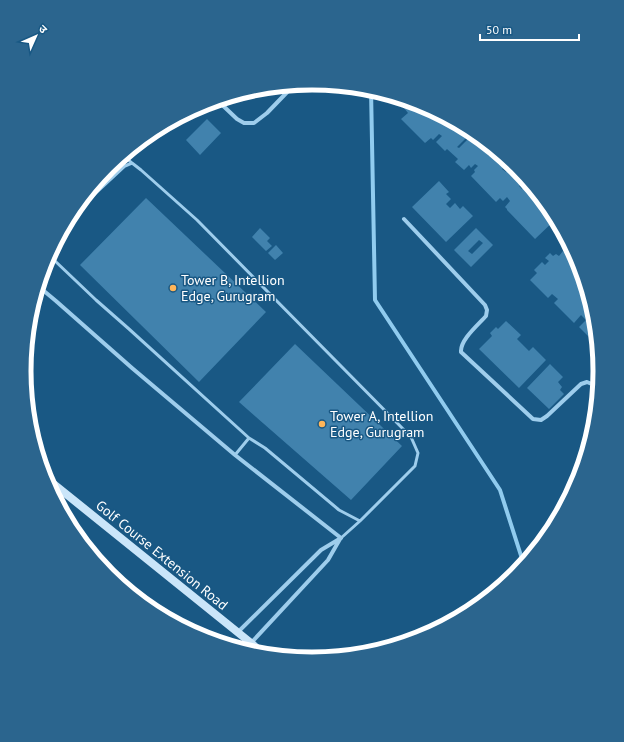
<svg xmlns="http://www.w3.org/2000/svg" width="624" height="742" viewBox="0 0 624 742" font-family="'PT Sans','Noto Sans Devanagari',sans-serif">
<rect width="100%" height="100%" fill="#195884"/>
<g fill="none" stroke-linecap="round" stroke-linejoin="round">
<path stroke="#90cbee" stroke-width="4" d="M371,89L375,300L500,490L524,565"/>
</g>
<path fill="#4182ad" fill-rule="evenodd" d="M407,100L422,105L430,109L433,113L434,111L452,121L450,124L452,126L455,123L460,125L469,135L457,147L459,148L470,137L473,140L475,139L479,143L481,142L489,150L486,153L489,156L492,153L500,161L498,162L504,167L502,169L506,172L507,171L512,176L514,174L522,183L519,186L522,189L525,186L536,196L534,198L537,201L536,203L539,206L541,205L546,210L547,208L553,214L556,219L535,239L507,210V209L505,207L510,201L507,197L503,201L500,198L496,202L471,176L475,172L474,170L478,166L475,164L471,168L469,165L464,170L455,162L458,159L447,149L445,151L436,142L442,136L439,134L433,140L431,138L425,143L401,119L408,113L404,108L409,103Z
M207,119L221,133L200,155L186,140Z
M439,181L449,192L446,194L451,199L446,204L450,208L455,203L460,209L463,206L473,216L446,242L412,207Z
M146,198L266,312L199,382L80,265Z
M260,228L270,238L267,241L272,246L266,251L252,237Z
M476,228L493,245L471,267L454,250ZM479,240L483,243L472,254L468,251Z
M276,245L283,253L275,260L268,253Z
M563,251L571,259L568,261L569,262L575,257L578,261L595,315L597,345L579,327L586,320L581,315L574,323L554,303L558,299L552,294L548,298L530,280L537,273L534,270L542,262L545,265L549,261L545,258L550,253L553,256L556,254L559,256Z
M506,321L521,335L517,339L529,351L533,347L546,360L519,388L479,349L492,336L490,333L496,327L498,329Z
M295,344L402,446L351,500L239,402Z
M550,364L563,377L558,382L562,387L560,390L564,394L549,409L527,388Z"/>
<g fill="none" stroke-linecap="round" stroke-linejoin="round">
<path stroke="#9ecdec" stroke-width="3" d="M123,155L132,163
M50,254L54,260L96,300L129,329L249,438L265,448L339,510L360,521L415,466L418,453L411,437L197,220L141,170L132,163L125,166L68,219
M43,270L54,260
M235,455L249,438
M341,538L360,521"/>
<path stroke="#9ecdec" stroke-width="4" d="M301,84L307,89
M217,100L237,119L244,123H254L267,113L294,85
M404,219L485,305L487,310L486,316C478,325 460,340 461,352L533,419L541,420L547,416L581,384L587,382L594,385L598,390
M38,286L56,301L132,368L235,455L341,538
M238,632L321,550L341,538
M251,643L328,560L340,539"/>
<path stroke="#cae5f9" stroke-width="8" d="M45,477L251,643L263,654
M102,566L165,617"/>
</g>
<g fill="#ffb559" stroke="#195884" stroke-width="1.5">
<circle cx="173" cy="288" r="4"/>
<circle cx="322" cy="424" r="4"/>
</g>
<g text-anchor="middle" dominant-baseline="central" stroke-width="3" stroke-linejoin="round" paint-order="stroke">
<g font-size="14" fill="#fff" stroke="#195884" text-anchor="start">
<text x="181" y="280">Tower B, Intellion<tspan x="181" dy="16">Edge, Gurugram</tspan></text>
<text x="330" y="416">Tower A, Intellion<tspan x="330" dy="16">Edge, Gurugram</tspan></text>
</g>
<g font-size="14" fill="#fff" stroke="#195884">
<text transform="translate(162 555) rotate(39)">Golf Course Extension Road</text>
</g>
</g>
<path d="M0 0H624V742H0ZM31 371a281 281 0 1 1 562 0a281 281 0 1 1-562 0Z" fill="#2b658e" fill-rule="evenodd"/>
<path fill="none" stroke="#fff" stroke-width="5" d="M31 371a281 281 0 1 1 562 0a281 281 0 1 1-562 0Z"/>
<g transform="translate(36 36) rotate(45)" stroke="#195884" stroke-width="3" paint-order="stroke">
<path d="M0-3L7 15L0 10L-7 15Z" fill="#ffffff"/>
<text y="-6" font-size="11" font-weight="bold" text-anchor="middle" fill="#ffffff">उ</text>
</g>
<path d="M480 34v6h99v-6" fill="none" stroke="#ffffff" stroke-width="2"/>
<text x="486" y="34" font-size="12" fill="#ffffff" stroke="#195884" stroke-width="3" paint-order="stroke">50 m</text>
</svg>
